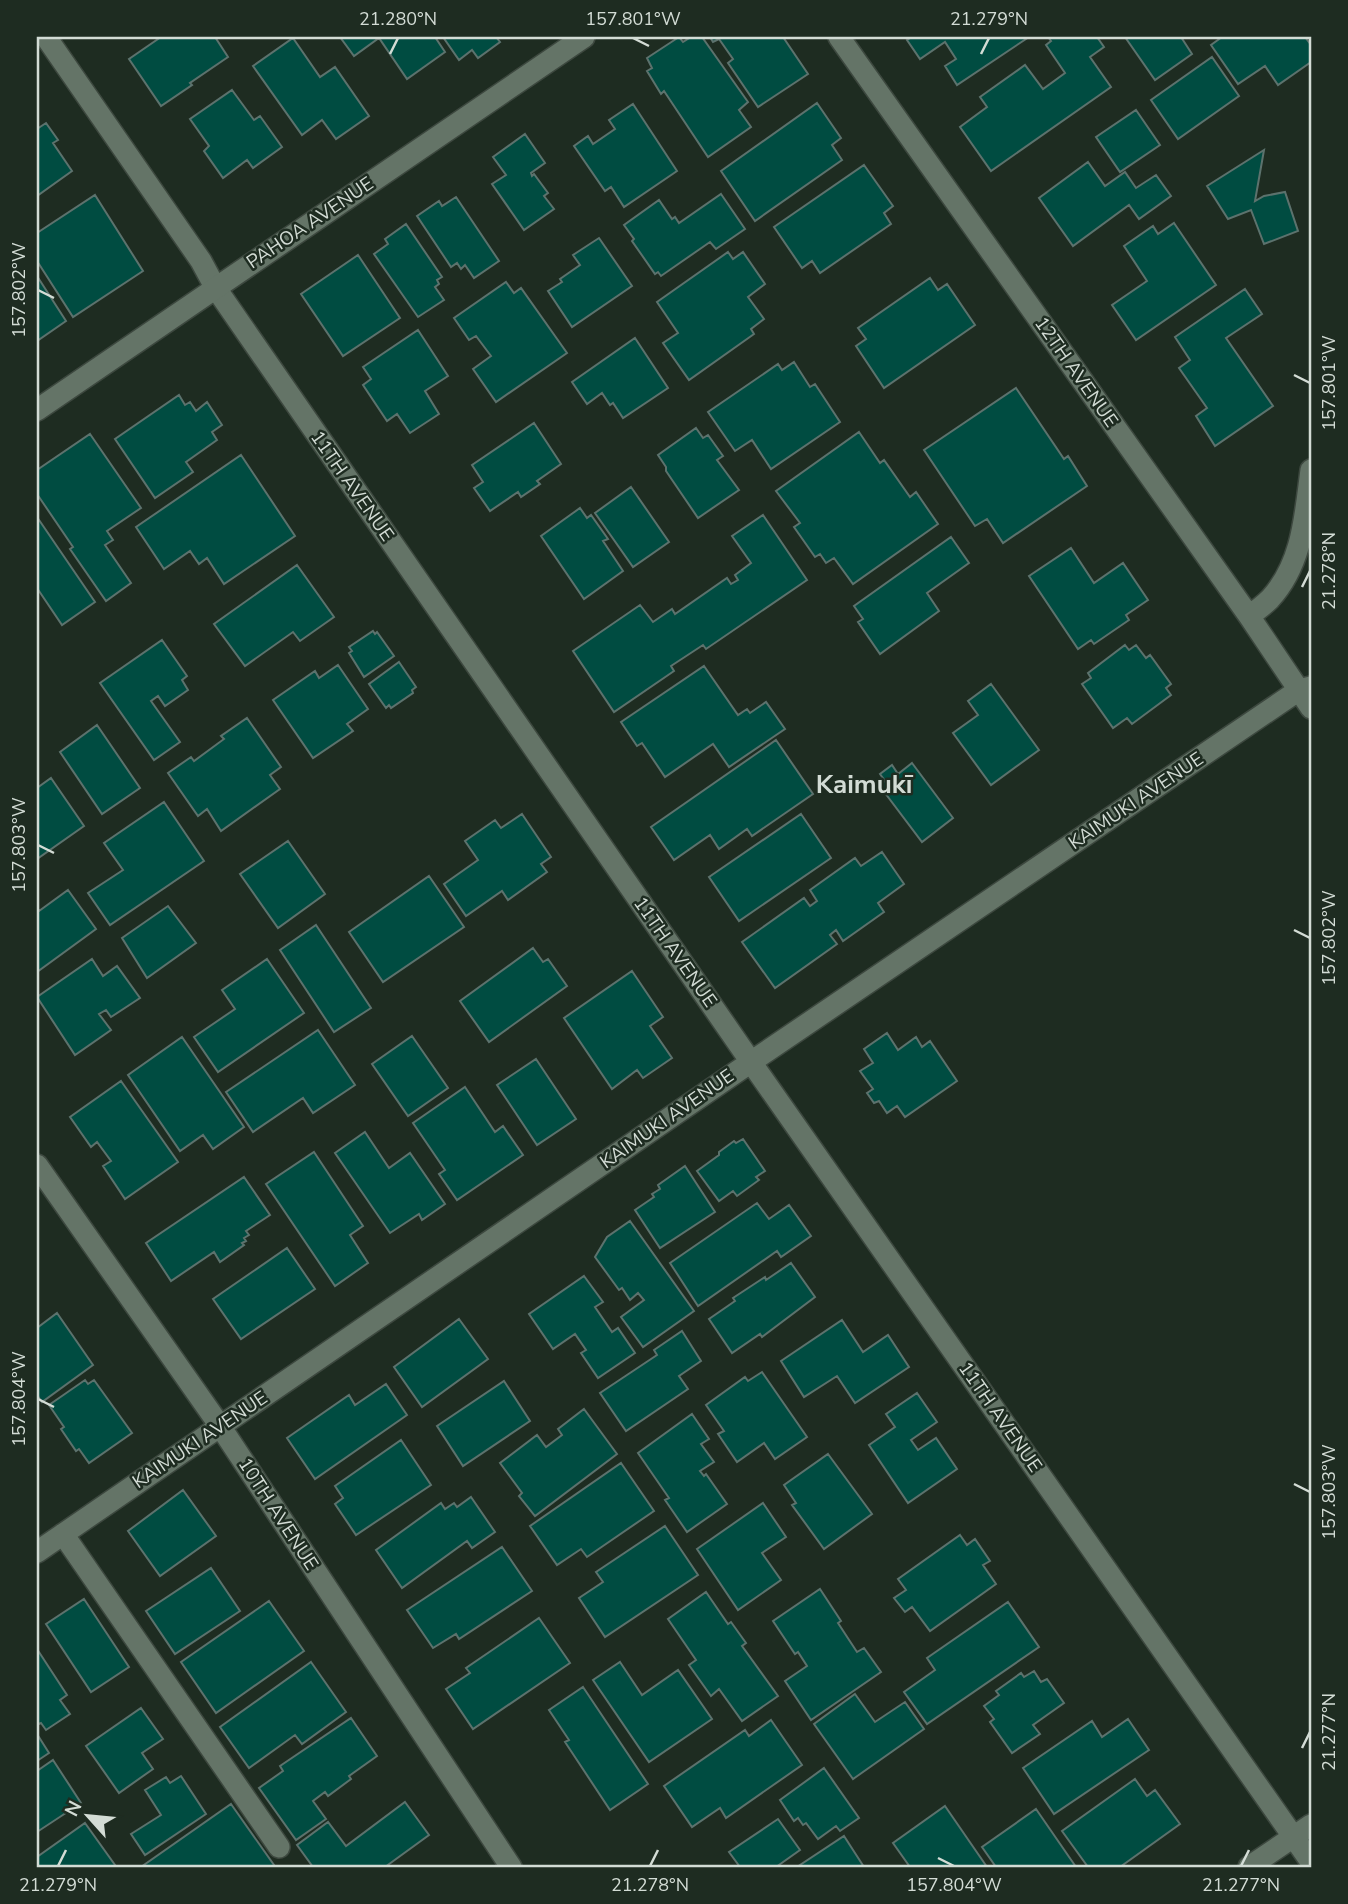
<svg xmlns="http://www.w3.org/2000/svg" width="1348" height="1904" viewBox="0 0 1348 1904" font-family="'Nunito Sans',sans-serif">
<rect width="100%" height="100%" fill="#1e2c21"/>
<path fill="#004c41" stroke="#5c726d" stroke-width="2" d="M161,37H215L228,57L190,83L192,85L161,106L129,59Z
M340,37H435L445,52L407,79L379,38L354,56Z
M443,37H496L500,42L478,58L472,50L459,60Z
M679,37L683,42L691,37H702L748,102L739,110L751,127L708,157L664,91L661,94L647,71L652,68L647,58Z
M710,37H783L808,74L758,107L728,63L733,59L719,39L713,42Z
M912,37H1029L957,85L945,66L956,59L945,42L920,59L907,40Z
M1048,37H1097L1104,47L1090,57L1111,87L991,171L960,127L987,107L980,97L1025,65L1043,89L1065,73L1046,45L1051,41Z
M1125,37H1181L1192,54L1155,80Z
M1222,37H1305L1311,45V62L1278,85L1265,66L1238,84L1211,45Z
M293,38L320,77L335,67L369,116L336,139L322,120L302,135L253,66Z
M1212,57L1239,96L1178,139L1151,100Z
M232,90L254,120L260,116L282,147L253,168L247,160L223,178L204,151L209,146L190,119Z
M817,103L841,138L832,145L842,160L755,221L721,171Z
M633,104L677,171L624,207L611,187L605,191L574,146L588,136L593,144L615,129L609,120Z
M1136,110L1160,145L1120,172L1096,137Z
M46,123L58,140L53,143L72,171L37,196V129Z
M525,134L545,163L531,173L532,176L534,174L548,193L544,196L554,209L524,230L492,184L506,175L493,157Z
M1264,150L1255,201L1264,196L1285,192L1298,231L1264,244L1251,210L1228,219L1207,186Z
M1088,162L1105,186L1125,172L1136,188L1156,175L1171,196L1139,219L1129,205L1073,246L1039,198Z
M864,165L893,206L884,213L891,224L820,273L812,261L802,268L774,227Z
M721,194L745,229L716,249L710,242L661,276L658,272L655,274L632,241L634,239L624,225L659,200L672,219L675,217L679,223Z
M95,195L143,271L73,317L37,261V233Z
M456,197L499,261L474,278L465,265L461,269L457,263L451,267L417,216L439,201L442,206Z
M1174,223L1216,285L1136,340L1112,305L1147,281L1124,246L1153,226L1158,234Z
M406,224L442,277L437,280L439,284L435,287L444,300L418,317L374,254L388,244L385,239Z
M599,238L632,286L572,327L548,291L562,282L560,279L580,265L573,255Z
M728,252L733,259L743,252L765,284L748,297L764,319L751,329L754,334L689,380L663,343L678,333L657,302Z
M358,255L400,318L343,356L301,294Z
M37,276L66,321L37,341Z
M930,278L938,290L947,284L975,325L884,388L856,346L866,339L858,328Z
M506,282L514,293L521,288L567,353L496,402L473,369L491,356L476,336L469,340L454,318Z
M1245,289L1262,314L1226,338L1273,406L1215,446L1196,416L1207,408L1179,368L1190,360L1175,337Z
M418,330L448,376L425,391L439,414L410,433L397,414L387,421L363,385L371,379L363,367Z
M635,338L668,388L623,418L613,403L610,405L602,393L587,404L572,382Z
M794,362L810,387L815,384L840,422L771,469L752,440L735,451L708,412L778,364L782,370Z
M1016,388L1064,459L1068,456L1087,486L1003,543L987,519L975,526L924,450Z
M179,395L185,405L190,402L196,411L207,402L222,425L212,432L217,440L186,462L193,472L155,498L115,439Z
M534,423L561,464L537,481L540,484L521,497L518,492L490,511L474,488L483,482L472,465Z
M696,428L703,438L708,435L723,456L717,460L739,490L698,518L666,471V467L658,455Z
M859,432L880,463L884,460L910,497L916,492L938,524L853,584L834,558L826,563L820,554L815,557L794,527L800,523L776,491Z
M90,434L141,508L107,531L113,540L105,545L131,583L106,601L70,549L73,547L37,494V470Z
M241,455L295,536L224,584L207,558L199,564L190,551L164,569L136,527Z
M631,487L669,542L633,567L595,513Z
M580,508L587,518L591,515L608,539L603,541L623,571L584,599L541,536Z
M763,515L807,580L706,649L703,645L671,666L674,671L614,712L573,651L640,605L653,622L672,609L675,614L727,578L731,584L738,580L735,575L751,563L732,536Z
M37,517L95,602L62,625L37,588Z
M951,537L969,563L927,593L939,611L880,654L858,622L863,619L854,606Z
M1071,548L1094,583L1123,563L1148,600L1126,615L1129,620L1094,644L1091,640L1078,649L1029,576Z
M297,565L334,617L300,641L293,632L245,666L214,624Z
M373,631L375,634L377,632L394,656L364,677L349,653L352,651L349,647Z
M162,640L187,676L182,680L188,690L165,706L158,696L151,701L180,742L154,760L100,683Z
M1125,645L1129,650L1136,645L1146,658L1150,655L1171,684L1166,688L1171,695L1132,724L1127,718L1113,728L1082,684L1091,678L1088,673Z
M399,662L416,687L412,690L413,693L391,708L389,705L386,708L369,684Z
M338,665L368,709L347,724L353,731L313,758L273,700L315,671L319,678Z
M704,666L738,715L747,709L750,713L766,702L785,729L729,767L713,744L665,777L642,743L637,746L621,722Z
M991,684L1039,750L991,785L953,733L978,715L968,701Z
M247,718L281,767L270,775L280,789L221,831L207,809L198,816L168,773L191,757L194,761L224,739L221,736Z
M97,725L140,788L102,814L60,752Z
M776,740L813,794L752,836L747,829L719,849L710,835L674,860L651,827Z
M912,763L953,818L922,842L879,785L885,781L880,774L892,765L898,774Z
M51,778L84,826L37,859V788Z
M164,802L204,861L110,925L88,893L123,870L104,843Z
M522,814L551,857L541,864L547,872L508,900L502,891L466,916L444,884L478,860L465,841L495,820L501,828Z
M801,814L831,858L739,921L709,877Z
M288,841L325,894L278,928L240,874Z
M882,852L904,884L878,903L884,912L843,941L836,930L830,935L837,944L775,988L742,942L804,898L810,906L817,901L810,890L855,858L861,866Z
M429,876L464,927L383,982L349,932Z
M68,890L96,929L37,972V907L39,911Z
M168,906L196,943L147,978L122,938Z
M316,925L371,1008L334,1032L280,950Z
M533,948L543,962L548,959L567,986L489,1042L460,1001Z
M92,959L103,976L117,966L140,998L111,1017L106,1010L99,1014L111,1030L75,1055L37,997Z
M267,959L304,1013L218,1072L194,1037L235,1009L222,990Z
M632,971L663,1017L650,1026L672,1058L643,1078L637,1070L612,1089L564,1018Z
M318,1030L355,1085L313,1113L303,1098L253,1132L226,1092Z
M887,1033L898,1050L916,1037L922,1047L930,1041L957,1081L905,1117L897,1106L887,1113L879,1101L874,1103L867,1093L873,1089L860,1071L873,1063L864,1049Z
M412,1036L448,1088L408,1116L372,1064Z
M182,1037L244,1127L213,1149L203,1135L180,1151L128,1075Z
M536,1059L576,1119L537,1145L497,1085Z
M121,1081L178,1162L125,1199L103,1166L111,1161L97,1142L91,1147L70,1117Z
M465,1087L495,1132L503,1126L523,1155L457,1200L439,1174L445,1170L413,1123Z
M365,1132L389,1168L410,1153L445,1204L422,1220L419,1214L390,1233L335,1153Z
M743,1139L765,1171L756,1177L759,1180L737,1196L733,1191L719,1201L697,1171L719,1155V1152L734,1141L736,1143Z
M314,1152L363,1226L350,1235L368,1263L335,1286L266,1184Z
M685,1166L715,1212L660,1248L635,1210L654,1197L652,1194L660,1189L658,1185Z
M244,1177L270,1215L246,1231L249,1235L244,1238L246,1241L242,1243L244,1245L220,1262L214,1252L171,1281L146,1243Z
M757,1203L769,1219L789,1205L811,1236L781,1257L777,1251L698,1306L670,1263Z
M630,1221L694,1311L643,1347L621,1317L644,1300L638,1293L630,1300L622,1288L619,1290L595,1257L607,1237Z
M287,1248L315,1289L241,1339L213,1299Z
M791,1263L815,1297L762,1337L760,1334L732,1353L709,1319L735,1301L733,1298L765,1277L766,1280Z
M584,1276L603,1302L595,1307L612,1332L618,1328L635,1353L598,1378L581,1353L586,1350L575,1334L553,1349L529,1314Z
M57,1313L93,1365L42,1402L37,1395V1328Z
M459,1319L488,1359L422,1407L394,1367Z
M842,1320L863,1352L888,1335L909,1367L855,1403L837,1376L804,1397L781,1361Z
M682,1331L701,1361L679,1376L688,1389L626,1431L600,1393L657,1355L654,1350Z
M762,1372L807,1437L775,1459L764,1443L737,1462L718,1434L724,1431L706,1405L745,1377L748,1381Z
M85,1380L88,1384L94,1380L132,1433L89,1463L79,1449L76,1451L61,1429L64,1427L49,1405Z
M504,1381L530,1421L463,1466L437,1426Z
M386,1384L407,1415L315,1479L287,1438L349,1395L355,1405Z
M917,1393L937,1422L911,1440L918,1450L936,1438L957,1469L908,1503L869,1445L895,1427L886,1414Z
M584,1409L617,1454L535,1516L519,1496L522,1493L500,1463L537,1435L546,1447L562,1435L558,1429Z
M692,1414L709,1439L701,1444L714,1462L700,1471L704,1476L706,1474L727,1504L687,1532L665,1500L669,1498L638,1453Z
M401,1440L431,1485L356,1535L335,1504L343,1498L335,1486Z
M828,1454L872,1514L824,1549L792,1505L796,1503L784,1485Z
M621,1463L654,1511L587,1557L581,1549L557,1565L530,1526Z
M183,1490L216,1536L160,1576L128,1531Z
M471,1497L495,1532L472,1548L467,1541L402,1588L376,1550L441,1503L445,1509L454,1503L457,1507Z
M763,1503L786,1537L762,1553L781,1580L738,1610L697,1549Z
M665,1526L698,1575L605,1637L579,1598L603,1582L596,1572Z
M960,1535L967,1545L975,1539L990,1561L983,1565L996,1584L930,1631L912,1607L905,1612L894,1598L906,1590L898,1579Z
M502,1547L532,1591L459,1639L456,1634L433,1648L407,1610Z
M211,1568L240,1611L175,1654L146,1611Z
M820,1589L841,1621L838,1623L857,1652L864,1648L881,1672L811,1720L785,1681L807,1666L798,1652L795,1654L773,1621Z
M706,1592L728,1624L731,1622L746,1643L742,1646L778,1696L742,1721L719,1689L711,1696L689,1665L696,1660L668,1619Z
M84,1599L129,1667L91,1692L46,1624Z
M269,1601L304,1651L216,1713L181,1662Z
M1008,1602L1039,1647L927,1724L904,1692L935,1670L927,1658Z
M539,1618L570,1663L473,1729L446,1689L470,1673L466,1668Z
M37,1649L67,1695L60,1700L70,1714L46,1730L41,1723L39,1724L37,1721Z
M311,1662L346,1712L302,1744L295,1735L249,1768L220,1727Z
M620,1662L642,1695L678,1670L712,1719L649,1762L593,1680Z
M1034,1671L1041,1682L1047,1679L1064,1703L1033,1725L1040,1734L1012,1753L990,1722L994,1719L984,1706L999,1695L996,1691L1021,1673L1024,1677Z
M583,1687L648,1784L610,1810L565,1742L569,1740L549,1710Z
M855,1694L875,1722L905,1702L924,1729L853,1779L814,1724Z
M141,1708L163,1739L142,1753L153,1769L119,1793L86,1746Z
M351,1718L377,1756L349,1776L351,1779L328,1796L325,1792L313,1801L326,1819L296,1840L259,1788L283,1771L280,1766Z
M1128,1719L1149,1750L1054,1814L1023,1768L1092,1721L1102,1737Z
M771,1720L802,1765L726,1818L720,1808L692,1827L664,1786L745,1730L749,1736Z
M37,1734L49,1753L37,1761Z
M53,1760L81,1803L37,1832V1771Z
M824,1768L859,1818L840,1831L836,1826L818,1839L806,1823L803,1825L798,1818L794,1821L780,1800Z
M181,1776L206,1814L145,1855L131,1834L161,1815L145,1790L166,1777L170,1783Z
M1135,1779L1147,1796L1155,1790L1180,1824L1120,1867H1088L1062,1831Z
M405,1802L429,1835L385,1867H313L297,1845L328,1822L346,1846Z
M231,1804L274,1865L271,1867H141Z
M945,1806L987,1867H910L893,1843Z
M1036,1809L1076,1867H996L982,1847Z
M778,1819L800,1850L776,1867H740L729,1852Z
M85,1823L115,1865L112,1867H37V1857Z
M844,1836L864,1867H797Z"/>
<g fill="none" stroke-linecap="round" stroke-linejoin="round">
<g stroke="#3d483f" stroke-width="24">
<path id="street" d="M46,37L201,261L215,287L751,1062L1311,1862
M839,37L1249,616L1311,708
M1249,616C1256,611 1264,605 1270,599C1303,563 1305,515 1311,470
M37,1165L220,1426L511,1867
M63,1534L279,1847
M37,1552L751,1062L1299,690L1311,687
M1249,1867L1311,1825"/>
</g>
<g stroke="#3d483f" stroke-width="24">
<path id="secondary" d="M37,410L584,37"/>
</g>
<use href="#street" stroke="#647467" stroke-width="21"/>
<use href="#secondary" stroke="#647467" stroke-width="21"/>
</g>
<path fill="none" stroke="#d3dcd5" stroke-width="2.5" d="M633,38L649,46M390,54L398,38M981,54L989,38M38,290L54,298M1294,375L1310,383M1302,587L1310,571M38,845L54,853M1294,930L1310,938M38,1399L54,1407M1294,1484L1310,1492M1302,1748L1310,1732M938,1858L954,1866M58,1866L66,1850M650,1866L658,1850M1241,1866L1249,1850"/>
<g text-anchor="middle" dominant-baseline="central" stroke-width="5" stroke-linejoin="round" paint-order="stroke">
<g font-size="19" fill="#d3dcd5" stroke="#1e2c21">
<text transform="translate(310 223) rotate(-34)">PAHOA AVENUE</text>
<text transform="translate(1076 372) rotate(55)">12TH AVENUE</text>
<text transform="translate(352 486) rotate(55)">11TH AVENUE</text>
<text transform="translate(1136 801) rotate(-34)">KAIMUKI AVENUE</text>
<text transform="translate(675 952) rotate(55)">11TH AVENUE</text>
<text transform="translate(667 1119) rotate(-35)">KAIMUKI AVENUE</text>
<text transform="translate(1000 1417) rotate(55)">11TH AVENUE</text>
<text transform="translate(200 1440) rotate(-34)">KAIMUKI AVENUE</text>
<text transform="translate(278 1514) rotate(57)">10TH AVENUE</text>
</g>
<g font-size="26" font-weight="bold" fill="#d3dcd5" stroke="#1e2c21">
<text x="864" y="784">Kaimukī</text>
</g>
</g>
<rect width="1348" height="1904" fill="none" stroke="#1e2c21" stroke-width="77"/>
<g transform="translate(88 1816) rotate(297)" stroke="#1e2c21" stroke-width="5" paint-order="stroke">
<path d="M0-5L12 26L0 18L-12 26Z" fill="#d3dcd5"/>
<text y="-10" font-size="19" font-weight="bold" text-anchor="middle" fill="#d3dcd5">N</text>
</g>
<rect x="38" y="38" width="1272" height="1828" fill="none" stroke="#d3dcd5" stroke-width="2.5"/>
<g font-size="18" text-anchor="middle" fill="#d3dcd5">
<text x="398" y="25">21.280°N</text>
<text x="633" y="25">157.801°W</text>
<text x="989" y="25">21.279°N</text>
<text transform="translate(19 290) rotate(-90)" y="6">157.802°W</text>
<text transform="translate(1329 383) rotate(-90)" y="6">157.801°W</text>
<text transform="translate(1329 571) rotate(-90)" y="6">21.278°N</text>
<text transform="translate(19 845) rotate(-90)" y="6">157.803°W</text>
<text transform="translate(1329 938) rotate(-90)" y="6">157.802°W</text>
<text transform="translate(19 1399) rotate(-90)" y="6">157.804°W</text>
<text transform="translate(1329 1492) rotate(-90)" y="6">157.803°W</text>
<text transform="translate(1329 1732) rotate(-90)" y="6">21.277°N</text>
<text x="58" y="1891">21.279°N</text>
<text x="650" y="1891">21.278°N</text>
<text x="954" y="1891">157.804°W</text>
<text x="1241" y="1891">21.277°N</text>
</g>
</svg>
